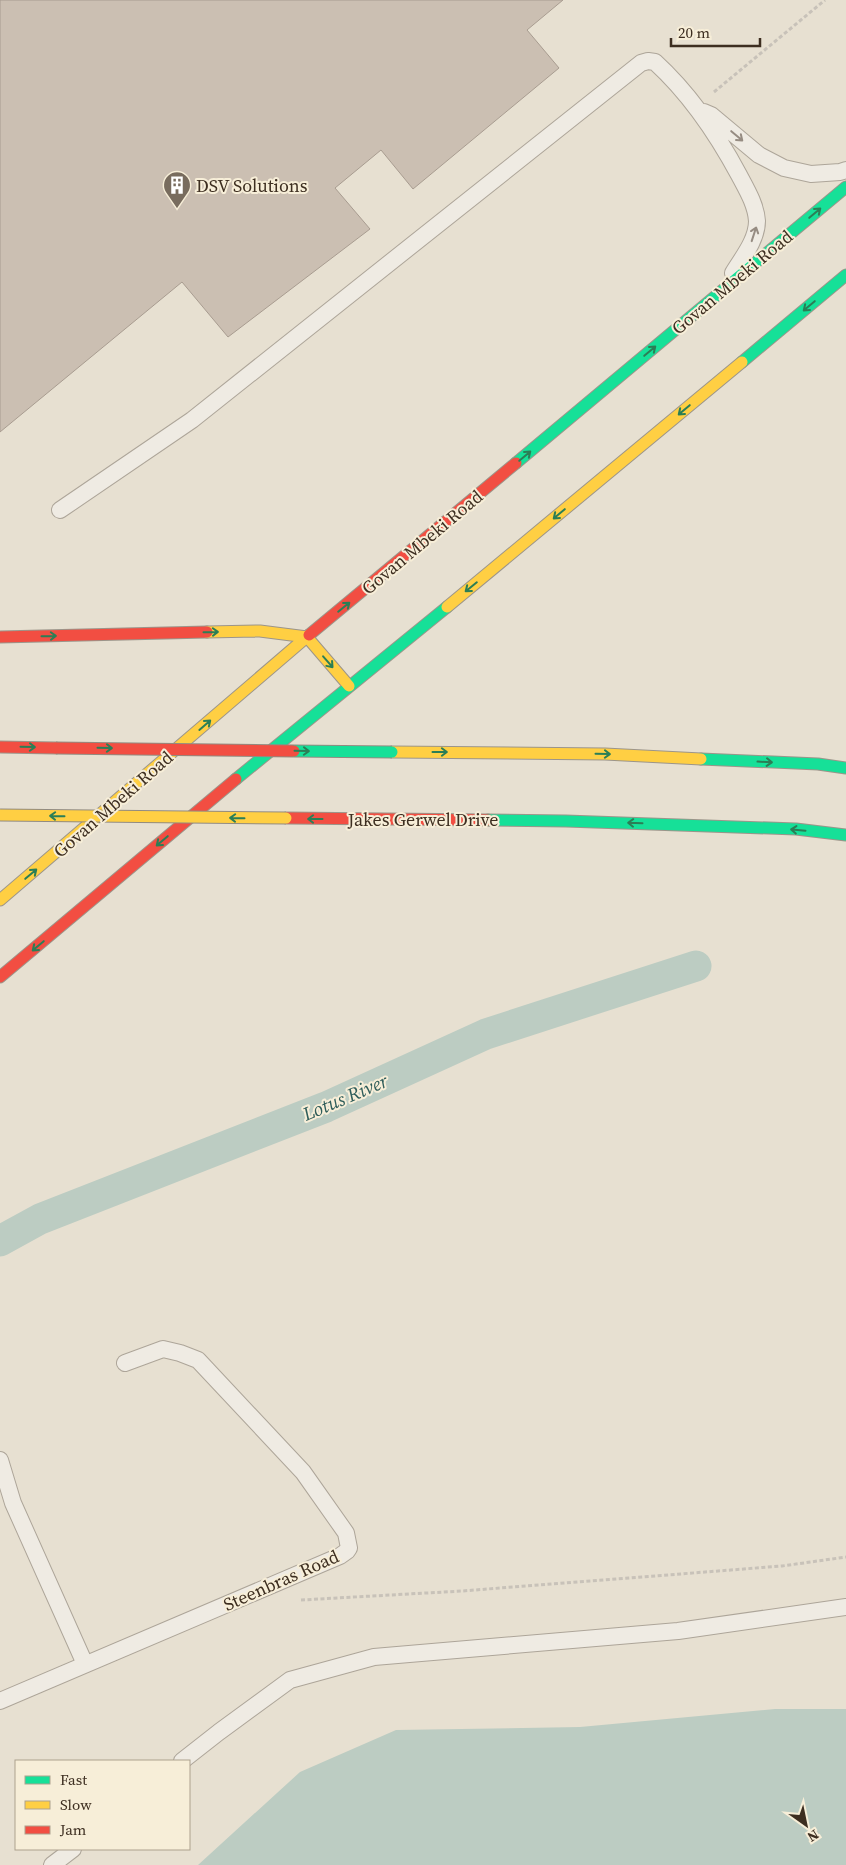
<svg xmlns="http://www.w3.org/2000/svg" width="846" height="1865" viewBox="0 0 846 1865" font-family="'Source Serif 4',serif">
<rect width="100%" height="100%" fill="#e7e0d1"/>
<path fill="#bcccc2" d="M775,1709H846V1865H198L300,1772L396,1730L580,1727Z"/>
<g fill="none" stroke-linecap="round" stroke-linejoin="round">
<path stroke="#bcccc2" stroke-width="31" d="M0,1241L40,1219L326,1107L486,1034L696,966"/>
</g>
<path fill="#cbbfb2" stroke="#a89c90" d="M0,0H563L527,30L559,68L413,189L381,150L335,188L370,229L228,337L182,282L0,432Z"/>
<g fill="none" stroke-linecap="round" stroke-linejoin="round">
<g stroke="#ada599" stroke-width="18">
<path id="lane" d="M704,112L711,115L759,155L784,168L811,174L840,172L846,170
M60,510L192,420L641,63L648,61L655,62C690,94 717,134 739,175C747,190 756,205 757,221C757,240 742,258 733,273
M0,1460L13,1503L85,1664
M0,1701L340,1556L347,1551L349,1548L346,1533L303,1472L198,1360L180,1353L163,1349L125,1363
M182,1761L219,1732L290,1680L374,1657L678,1631L846,1607
M52,1865L73,1849"/>
</g>
<g stroke="#9c958a" stroke-width="13">
<path id="fast" d="M742,362L846,275
M516,463L846,187
M701,759L818,764L846,768
M236,779L447,607
M488,820L566,821L796,829L846,835"/>
</g>
<g stroke="#9c958a" stroke-width="13">
<path id="slow" d="M447,607L742,362
M207,632L260,631L307,637L349,686
M392,752L605,754L701,759
M0,900L309,635"/>
</g>
<g stroke="#9c958a" stroke-width="13">
<path id="jam" d="M309,635L516,463
M0,637L207,632
M0,747L56,748
M286,818L488,820
M0,977L236,779"/>
</g>
<path stroke="#c8c2b9" stroke-width="3" stroke-dasharray="4 2.5" stroke-linecap="butt" d="M714,92L825,0
M301,1600L462,1591L782,1566L846,1557"/>
<use href="#lane" stroke="#efebe3" stroke-width="16"/>
<use href="#fast" stroke="#16e098" stroke-width="11"/>
<use href="#slow" stroke="#ffcf43" stroke-width="11"/>
<use href="#jam" stroke="#f24e42" stroke-width="11"/>
<g stroke="#928b80" stroke-width="13" stroke-linecap="butt">
<path id="fast-bridge" d="M294,751L392,752"/>
</g>
<g stroke="#928b80" stroke-width="13" stroke-linecap="butt">
<path id="slow-bridge" d="M0,815L286,818"/>
</g>
<g stroke="#928b80" stroke-width="13" stroke-linecap="butt">
<path id="jam-bridge" d="M56,748L294,751"/>
</g>
<use href="#fast-bridge" stroke="#16e098" stroke-width="11"/>
<use href="#slow-bridge" stroke="#ffcf43" stroke-width="11"/>
<use href="#jam-bridge" stroke="#f24e42" stroke-width="11"/>
</g>
<defs><path id="oneway-shaft" d="M-6 0H5M1.5-3L5.5 0L1.5 3" fill="none" stroke-width="1.6" stroke-linecap="round" stroke-linejoin="round" transform="scale(1.25)"/></defs>
<g stroke="#968c82">
<use href="#oneway-shaft" transform="translate(737 136) rotate(40)"/>
<use href="#oneway-shaft" transform="translate(754 234) rotate(-72)"/>
</g>
<g stroke="#2b7e56">
<use href="#oneway-shaft" transform="translate(815 213) rotate(-40)"/>
<use href="#oneway-shaft" transform="translate(809 306) rotate(140)"/>
<use href="#oneway-shaft" transform="translate(650 351) rotate(-40)"/>
<use href="#oneway-shaft" transform="translate(684 410) rotate(140)"/>
<use href="#oneway-shaft" transform="translate(525 456) rotate(-40)"/>
<use href="#oneway-shaft" transform="translate(559 514) rotate(140)"/>
<use href="#oneway-shaft" transform="translate(471 587) rotate(141)"/>
<use href="#oneway-shaft" transform="translate(344 607) rotate(-39)"/>
<use href="#oneway-shaft" transform="translate(211 632) rotate(-1)"/>
<use href="#oneway-shaft" transform="translate(49 636) rotate(-1)"/>
<use href="#oneway-shaft" transform="translate(328 662) rotate(49)"/>
<use href="#oneway-shaft" transform="translate(205 725) rotate(-41)"/>
<use href="#oneway-shaft" transform="translate(28 747) rotate(1)"/>
<use href="#oneway-shaft" transform="translate(105 748) rotate(1)"/>
<use href="#oneway-shaft" transform="translate(302 751) rotate(1)"/>
<use href="#oneway-shaft" transform="translate(440 752)"/>
<use href="#oneway-shaft" transform="translate(603 754) rotate(1)"/>
<use href="#oneway-shaft" transform="translate(765 762) rotate(3)"/>
<use href="#oneway-shaft" transform="translate(57 816) rotate(-179)"/>
<use href="#oneway-shaft" transform="translate(237 818) rotate(-179)"/>
<use href="#oneway-shaft" transform="translate(315 819) rotate(-180)"/>
<use href="#oneway-shaft" transform="translate(635 823) rotate(-178)"/>
<use href="#oneway-shaft" transform="translate(798 830) rotate(-175)"/>
<use href="#oneway-shaft" transform="translate(162 841) rotate(140)"/>
<use href="#oneway-shaft" transform="translate(31 874) rotate(-40)"/>
<use href="#oneway-shaft" transform="translate(38 946) rotate(140)"/>
</g>
<defs>
<g id="building-pin" transform="scale(1.4375)"><path d="M0 17L-7.5 6A9.5 9.5 0 1 1 7.5 6Z" fill="#786c5e" stroke="#f7eed8"/><path d="M-4-6H4V6H1V3H-1V6H-4ZM-2.5-4.3h1.7v1.8h-1.7ZM.8-4.3h1.7v1.8H.8ZM-2.5-1h1.7V.8h-1.7ZM.8-1h1.7V.8H.8Z" fill="#fff"/></g>
</defs>
<g fill-rule="evenodd">
<use href="#building-pin" x="177" y="185"/>
</g>
<g text-anchor="middle" dominant-baseline="central" stroke-width="4" stroke-linejoin="round" paint-order="stroke">
<g font-size="18" fill="#3d2e20" stroke="#f7eed8" text-anchor="start">
<text x="196" y="185">DSV Solutions</text>
</g>
<g font-size="18" fill="#3d2e20" stroke="#f7eed8">
<text transform="translate(732 282) rotate(-40)">Govan Mbeki Road</text>
<text transform="translate(422 542) rotate(-40)">Govan Mbeki Road</text>
<text transform="translate(113 804) rotate(-41)">Govan Mbeki Road</text>
<text x="423" y="819">Jakes Gerwel Drive</text>
<text transform="translate(281 1580) rotate(-24)">Steenbras Road</text>
</g>
<g font-size="19" font-style="italic" fill="#2f5d5a" stroke="#f7eed8">
<text transform="translate(345 1097) rotate(-23)">Lotus River</text>
</g>
</g>
<rect x="15" y="1760" width="175" height="90" fill="#f7eed8" stroke="#ada18e"/>
<rect x="25" y="1776" width="25" height="8" fill="#16e098" stroke="#ada18e"/>
<text x="60" y="1785" font-size="15" fill="#3d2e20">Fast</text>
<rect x="25" y="1801" width="25" height="8" fill="#ffcf43" stroke="#ada18e"/>
<text x="60" y="1810" font-size="15" fill="#3d2e20">Slow</text>
<rect x="25" y="1826" width="25" height="8" fill="#f24e42" stroke="#ada18e"/>
<text x="60" y="1835" font-size="15" fill="#3d2e20">Jam</text>
<g transform="translate(806 1825) rotate(147)" stroke="#f7eed8" stroke-width="4" paint-order="stroke">
<path d="M0-4L9 19L0 12L-9 19Z" fill="#3d2e20"/>
<text y="-8" font-size="14" font-weight="bold" text-anchor="middle" fill="#3d2e20">N</text>
</g>
<path d="M671 38v8h89v-8" fill="none" stroke="#3d2e20" stroke-width="2.5"/>
<text x="678" y="38" font-size="15" fill="#3d2e20" stroke="#f7eed8" stroke-width="4" paint-order="stroke">20 m</text>
</svg>
